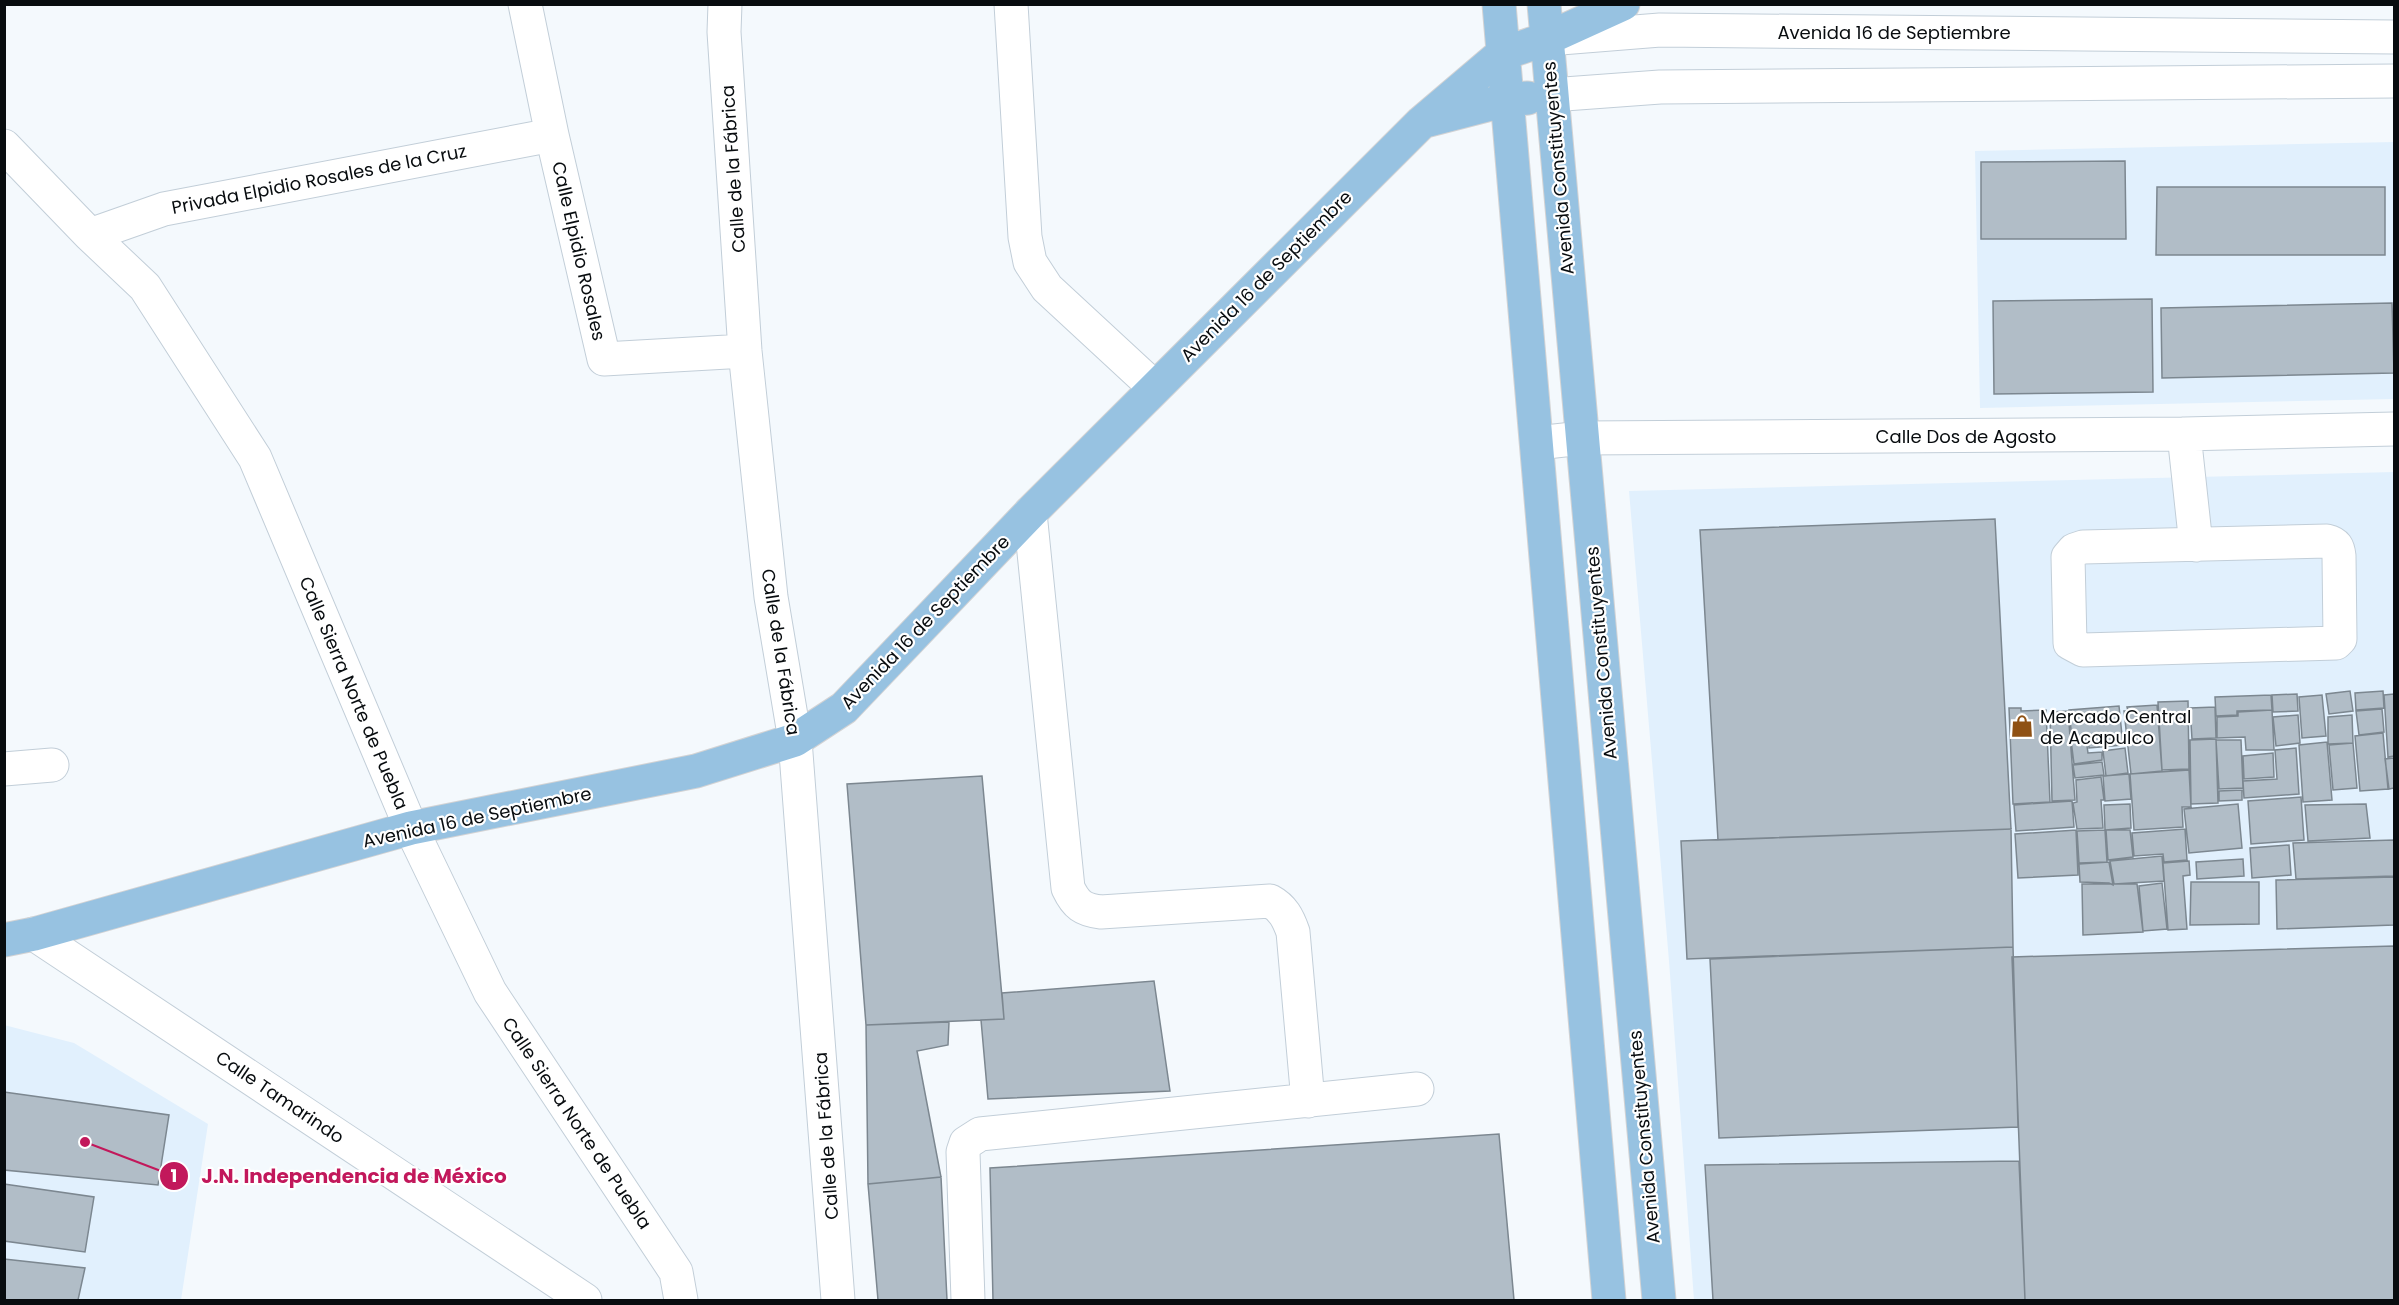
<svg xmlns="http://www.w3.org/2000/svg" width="2399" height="1305" viewBox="0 0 2399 1305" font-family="Poppins,sans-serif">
<rect width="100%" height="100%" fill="#f4f9fd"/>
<path fill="#e1f0fd" d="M2394,142V399L1980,408L1975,151Z
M2394,472V1300H1694L1669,961L1629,491Z
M4,1025L74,1043L208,1124L181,1300H5Z"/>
<path fill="#b1bdc7" stroke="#7c8790" stroke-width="1.5" d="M2125,161L2126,239H1981V162Z
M2157,187H2385V255H2156Z
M2152,299L2153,392L1994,394L1993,301Z
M2392,303L2394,373L2162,378L2161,308Z
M1995,519L2011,829L1718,840L1700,530Z
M2350,691L2353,711L2329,714L2326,694Z
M2383,691L2384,708L2356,710L2355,693Z
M2297,694L2298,711L2273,712L2272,695Z
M2394,694V756L2388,757L2384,695Z
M2271,695L2272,710L2237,711V715L2216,716L2215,697Z
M2322,695L2326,736L2302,738L2299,697Z
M2188,701L2189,769L2162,770L2158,702Z
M2157,705L2162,771L2131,774L2124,711H2128L2127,707Z
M2119,706L2123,745L2089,748L2088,737L2072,739L2069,710Z
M2215,707L2216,738L2192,739L2190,708Z
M2009,708H2021V711L2046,710L2050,802L2013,804Z
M2382,709L2384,732L2359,735L2356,711Z
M2272,710L2274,750H2246L2245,737L2217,738V717L2238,716V712Z
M2068,711L2075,800L2052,801L2050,712Z
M2298,715L2300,743L2276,746L2273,717Z
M2352,715L2353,743L2328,744V717Z
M2383,733L2388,789L2360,791L2355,736Z
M2086,739L2088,753L2102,752V760L2074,764L2071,740Z
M2216,739L2218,803L2191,804L2190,740Z
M2216,740H2241L2243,788L2219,789Z
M2327,742L2332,800L2303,802L2299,745Z
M2353,743L2357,788L2333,790L2329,745Z
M2125,748L2128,773L2106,776L2103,751Z
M2296,748L2299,794L2244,798L2243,781L2277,779L2275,750Z
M2273,753L2274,777L2244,779L2243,756Z
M2394,758V788L2389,789L2385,759Z
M2102,762L2104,775L2075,778L2073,765Z
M2189,770L2191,807H2182L2183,827L2134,830L2130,774Z
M2129,774L2131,799L2105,801L2103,776Z
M982,776L1004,1019L866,1025L847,784Z
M2101,777L2104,800H2101L2103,828L2077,829L2073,803L2077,802L2076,780Z
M2242,790V800L2219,801V791Z
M2301,797L2304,840L2251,844L2248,801Z
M2072,801L2074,827L2016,831L2014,805Z
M2130,804L2131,828L2105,830L2104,805Z
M2238,804L2242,848L2189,853L2184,809Z
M2366,804L2370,838L2308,841L2305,805Z
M2011,829L2013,947L1687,959L1681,841Z
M2185,829L2187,860L2164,862L2163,854L2134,856L2132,833Z
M2076,830L2078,875L2018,878L2015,834Z
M2105,830L2107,862L2079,863L2077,831Z
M2106,830H2130L2133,857L2108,860Z
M2394,840V876L2296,879L2293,843Z
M2289,845L2291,875L2252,878L2250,848Z
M2162,856L2164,881L2114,884L2110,861Z
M2243,859L2244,876L2197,879L2196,862Z
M2189,861L2190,875L2183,876L2187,929L2168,930L2163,863Z
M2109,862L2113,885L2109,883L2080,882L2079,864Z
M2394,877V925L2277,929L2276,880Z
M2191,882H2259V924L2190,925Z
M2162,883L2167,929L2143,931L2139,886Z
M2082,884H2137L2143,932L2083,935Z
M2394,946V1300H2025L2012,957Z
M2013,947L2018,1127L1719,1138L1710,959Z
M1154,981L1170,1091L988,1099L981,1020L1004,1019L1002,993Z
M949,1022L948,1045L917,1051L941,1177L868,1184L866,1025Z
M4,1092L169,1115L158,1185L4,1170Z
M1499,1134L1514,1300H993L990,1168Z
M2019,1161L2025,1300H1713L1705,1165Z
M941,1177L947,1300H878L868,1184Z
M4,1184L94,1197L85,1252L4,1241Z
M4,1259L85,1268L78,1300H4Z"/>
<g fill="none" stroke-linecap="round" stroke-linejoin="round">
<g stroke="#c2ced8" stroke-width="35">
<path id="minor" d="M525,4L552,135L604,359L745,351
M725,4L724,32L745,351L771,597L795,740L838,1300
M1011,4L1025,237L1030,262L1047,288L1154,387
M1548,39L1660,30L2394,37
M1551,95L1660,87L2394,81
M4,146L90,235L145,287L255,458L411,828L490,992L676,1272L681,1300
M90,235L164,209L552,135
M2184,434L2196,545
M1537,443L1582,438L2184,434L2394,429
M1030,513L1068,888C1076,905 1083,910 1101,912L1270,901C1283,908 1288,918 1293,932L1308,1101
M2327,541C2336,543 2338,547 2339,556L2340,639L2336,643L2083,650L2070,643L2068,557L2074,550L2083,547Z
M4,769L52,765
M34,934L585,1300
M968,1300L963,1152L966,1143L980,1134L1417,1089"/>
</g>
<g stroke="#d3d3d4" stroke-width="35">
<path id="major" d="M1499,4L1609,1300
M1544,4L1659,1300
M1429,120L1506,100L1528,98
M4,940L34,934L411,828L696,771L795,740L844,708L1030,513L1422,122L1502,54L1546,39L1623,4"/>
</g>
<use href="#minor" stroke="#fff" stroke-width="33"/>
<use href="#major" stroke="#97c2e1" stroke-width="33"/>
</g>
<defs>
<g id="shop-bare" transform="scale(1.8)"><path d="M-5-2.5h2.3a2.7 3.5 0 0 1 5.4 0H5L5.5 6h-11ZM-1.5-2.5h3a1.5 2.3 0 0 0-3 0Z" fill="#8f5114" stroke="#fff" stroke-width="2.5" paint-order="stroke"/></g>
</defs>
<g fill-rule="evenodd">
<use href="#shop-bare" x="2022" y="726"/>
</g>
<g text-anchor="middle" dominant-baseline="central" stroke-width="4.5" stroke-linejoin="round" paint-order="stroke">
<g font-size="18" fill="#080c0f" stroke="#fff">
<text x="1894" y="32">Avenida 16 de Septiembre</text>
<text transform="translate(1558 168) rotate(-95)">Avenida Constituyentes</text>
<text transform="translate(733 169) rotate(-94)">Calle de la Fábrica</text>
<text transform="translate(319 179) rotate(-11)">Privada Elpidio Rosales de la Cruz</text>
<text transform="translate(579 251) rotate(77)">Calle Elpidio Rosales</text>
<text transform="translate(1266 276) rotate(-45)">Avenida 16 de Septiembre</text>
<text x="1966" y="436">Calle Dos de Agosto</text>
<text transform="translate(925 622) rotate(-46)">Avenida 16 de Septiembre</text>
<text transform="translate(781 652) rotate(81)">Calle de la Fábrica</text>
<text transform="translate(1601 653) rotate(-95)">Avenida Constituyentes</text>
<text transform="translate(354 693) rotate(67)">Calle Sierra Norte de Puebla</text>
<text transform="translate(477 817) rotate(-12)">Avenida 16 de Septiembre</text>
<text transform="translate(280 1097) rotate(34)">Calle Tamarindo</text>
<text transform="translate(577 1123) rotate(56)">Calle Sierra Norte de Puebla</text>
<text transform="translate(826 1136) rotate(-94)">Calle de la Fábrica</text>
<text transform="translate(1644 1137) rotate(-95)">Avenida Constituyentes</text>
</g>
<g font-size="18" fill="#080c0f" stroke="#fff" text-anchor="start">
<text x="2040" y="716">Mercado Central<tspan x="2040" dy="21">de Acapulco</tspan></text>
</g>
</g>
<path fill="none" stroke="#c2185b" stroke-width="2" d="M85 1142L174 1176"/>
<g fill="#c2185b" stroke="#fff" stroke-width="2">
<circle cx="85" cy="1142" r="6"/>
<circle cx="174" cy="1176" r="15"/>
</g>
<g font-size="18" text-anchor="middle" font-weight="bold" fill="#fff">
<text x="174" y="1182">1</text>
</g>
<g font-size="20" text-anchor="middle" font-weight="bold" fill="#c2185b" stroke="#fff" stroke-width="4.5" stroke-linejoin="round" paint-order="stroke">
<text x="354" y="1183">J.N. Independencia de México</text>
</g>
<rect width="2399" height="1305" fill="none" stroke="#080c0f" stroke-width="12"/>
</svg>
